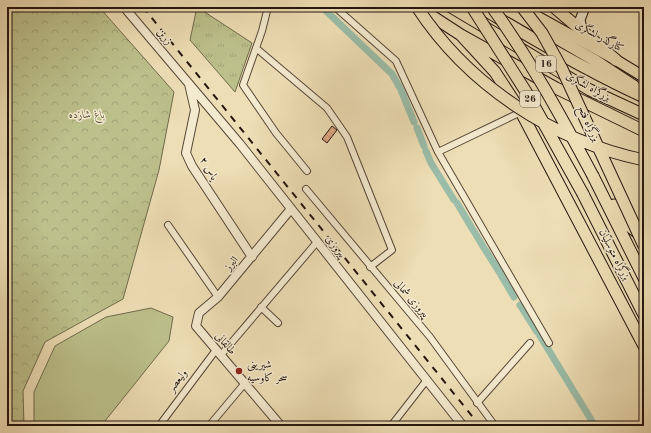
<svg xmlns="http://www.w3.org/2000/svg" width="651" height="433" viewBox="0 0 651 433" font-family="'Old Standard TT',Amiri,serif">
<defs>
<pattern id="forest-crowns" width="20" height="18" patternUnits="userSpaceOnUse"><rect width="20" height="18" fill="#bcc08b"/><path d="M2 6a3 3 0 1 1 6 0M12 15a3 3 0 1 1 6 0" fill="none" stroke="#a1a477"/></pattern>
<pattern id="park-tufts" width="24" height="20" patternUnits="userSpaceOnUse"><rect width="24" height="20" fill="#bcc08b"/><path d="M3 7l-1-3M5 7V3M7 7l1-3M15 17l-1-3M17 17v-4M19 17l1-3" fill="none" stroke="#a1a477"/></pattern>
<pattern id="building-back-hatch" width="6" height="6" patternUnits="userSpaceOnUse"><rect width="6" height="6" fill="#e0a984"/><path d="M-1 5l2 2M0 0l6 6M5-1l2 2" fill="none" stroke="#c09171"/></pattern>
</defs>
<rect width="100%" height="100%" fill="#eedeb5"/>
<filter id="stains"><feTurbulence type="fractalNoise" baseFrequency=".005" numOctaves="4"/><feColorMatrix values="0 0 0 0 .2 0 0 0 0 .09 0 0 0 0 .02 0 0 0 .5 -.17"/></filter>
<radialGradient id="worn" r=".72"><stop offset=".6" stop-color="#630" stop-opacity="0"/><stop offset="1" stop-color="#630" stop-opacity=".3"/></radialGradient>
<path fill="#bcc08b" stroke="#706a4d" d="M151,308L173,317L169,341L101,426H34V392L55,346L106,317Z"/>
<path fill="url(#forest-crowns)" stroke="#706a4d" d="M7,7H99L174,92L159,170L123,299L45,342L23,391L24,426H7Z"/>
<path fill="url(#park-tufts)" stroke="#706a4d" d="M197,7L252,43L235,92L190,40Z"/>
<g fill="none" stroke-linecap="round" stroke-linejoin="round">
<path stroke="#9abda9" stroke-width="7" d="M322,7L392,74L400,88
M401,90L414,122
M417,128L424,146
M426,151L431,163L454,200
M457,203L473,230
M475,233L484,248
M486,251L500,273
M501,275L514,297
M520,305L537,332
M540,336L595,426"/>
</g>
<path fill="url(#building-back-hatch)" stroke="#23150f" d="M332,126L337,130L327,143L322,139Z"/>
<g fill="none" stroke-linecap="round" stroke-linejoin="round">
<g stroke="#564738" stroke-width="8">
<path id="minor" d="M268,7L262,31L243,85L276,133L307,171
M335,7L396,61L438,152L549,343
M256,48L327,108L347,137L392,250L370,267
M438,152L521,112
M306,189L430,337L495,426
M168,225L218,297
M261,307L278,323
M221,355L317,242
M477,403L530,343
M159,426L216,350
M209,426L245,383
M391,426L426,381"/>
</g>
<g stroke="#564738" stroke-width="10">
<path id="tertiary" d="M124,7L240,144L463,426
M189,84L195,110L186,153L192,166L252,257
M281,426L196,326L199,313L218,297L290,210"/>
</g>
<g stroke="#23150f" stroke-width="11">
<path id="secondary" d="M583,32L580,20L585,7"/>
</g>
<g stroke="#23150f" stroke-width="12">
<path id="primary" d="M524,9L616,60L644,77"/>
</g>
<g stroke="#23150f" stroke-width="13">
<path id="trunk" d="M418,7L461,35L556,88L644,131
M451,7L590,90L644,115
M480,7C534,40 587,71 644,97
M503,7L596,61L634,86
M554,7L616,60
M461,35L495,72L521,112L644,346
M593,176L644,278
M583,194L644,315
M614,205L627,224L639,234"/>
</g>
<use href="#minor" stroke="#f4eacf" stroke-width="6"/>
<use href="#tertiary" stroke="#f4eacf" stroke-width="8"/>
<use href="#secondary" stroke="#f4eacf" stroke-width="9"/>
<use href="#primary" stroke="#eedeb5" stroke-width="10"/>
<use href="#trunk" stroke="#eedeb5" stroke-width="11"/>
<path stroke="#23150f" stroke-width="2" stroke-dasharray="7 7" stroke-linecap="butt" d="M143,7L480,426"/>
<g stroke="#23150f" stroke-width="13" stroke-linecap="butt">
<path id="trunk-bridge" d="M417,7C468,85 553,141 644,160
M472,7L528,95L583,194
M492,7C531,61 562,118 593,176
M522,7L542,33L562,69L644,246"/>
</g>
<use href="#trunk-bridge" stroke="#eedeb5" stroke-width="11"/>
</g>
<circle fill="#8f2418" stroke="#f4eacf" stroke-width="1.5" cx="239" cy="371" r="4"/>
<g text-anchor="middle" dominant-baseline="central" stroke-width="3" stroke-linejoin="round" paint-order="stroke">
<g fill="#f4eacf" stroke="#625549" stroke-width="1">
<rect x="536" y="56" width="20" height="16" rx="3"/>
<rect x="520" y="91" width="20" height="16" rx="3"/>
</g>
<g font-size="10" font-weight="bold" fill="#23150f">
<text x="546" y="64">16</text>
<text x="530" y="99">26</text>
</g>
<g font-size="11" fill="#23150f" stroke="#f4eacf">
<text transform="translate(164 37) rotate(49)">زرین</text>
<text transform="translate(599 37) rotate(29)">کنارگذر لشگری</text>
<text transform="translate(588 87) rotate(29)">بزرگراه لشگری</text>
<text transform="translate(588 124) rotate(65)">بزرگراه فتح</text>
<text transform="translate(208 169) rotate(59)">یاس ۲</text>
<text transform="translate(335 247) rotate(52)">پیروزی</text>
<text transform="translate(614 255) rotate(63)">بزرگراه متوسلیان</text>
<text transform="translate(232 264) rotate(-50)">البرز</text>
<text transform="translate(411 299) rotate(49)">پیروزی شمالی</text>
<text transform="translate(225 344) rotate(49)">طالقانی</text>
<text transform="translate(178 381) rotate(-53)">ولیعصر</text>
</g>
<g font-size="11" font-style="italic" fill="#59513a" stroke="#f4eacf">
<text x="87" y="115">باغ شازده</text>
</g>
<g font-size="11" fill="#23150f" stroke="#f4eacf" text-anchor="start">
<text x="247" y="365">شیرینی<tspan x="247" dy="13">سحر کاوسیه</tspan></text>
</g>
</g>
<rect width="651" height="433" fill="none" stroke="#eedeb5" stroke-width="24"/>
<rect x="8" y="8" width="635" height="417" fill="none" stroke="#23150f" stroke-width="2"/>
<rect x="12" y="12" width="627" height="409" fill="none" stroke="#23150f"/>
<rect width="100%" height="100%" filter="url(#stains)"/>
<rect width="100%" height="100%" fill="url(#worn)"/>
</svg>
